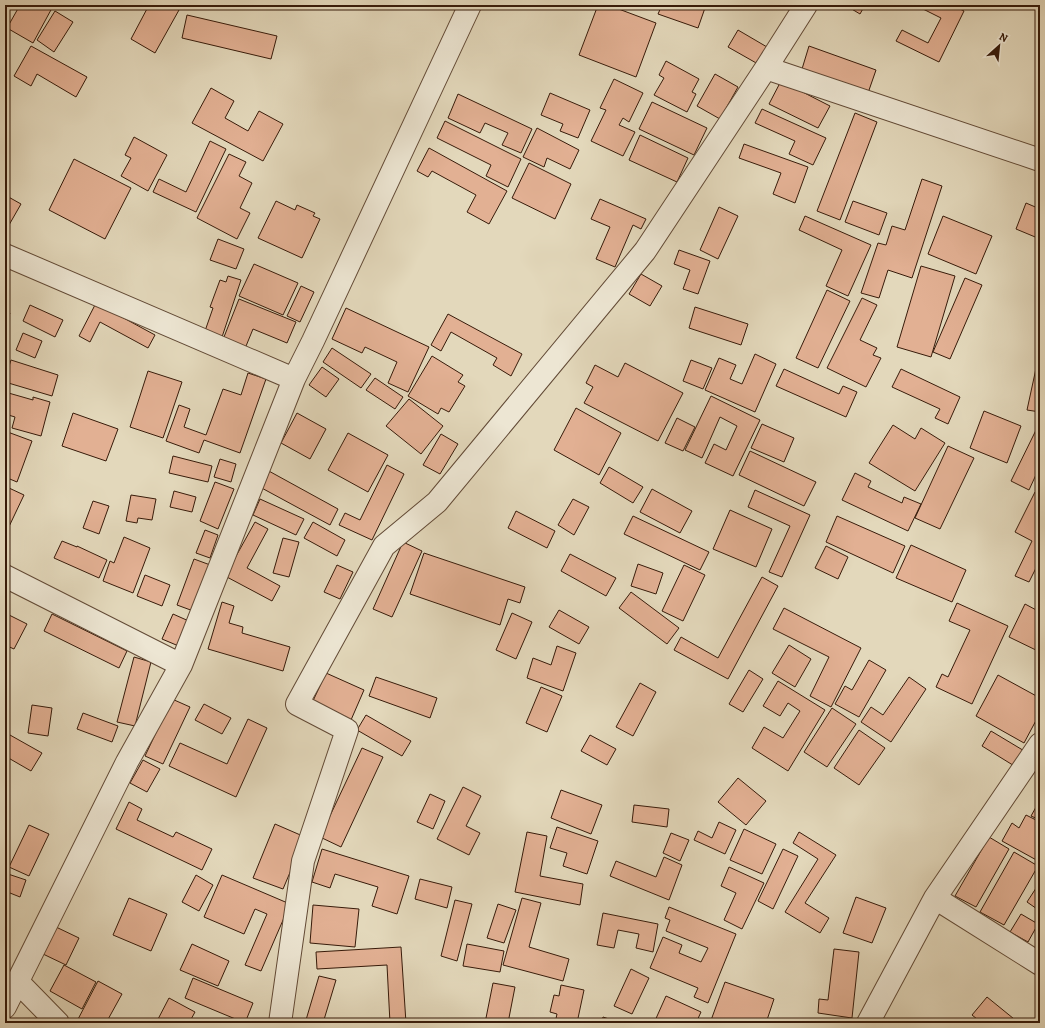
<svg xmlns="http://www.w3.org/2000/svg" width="1045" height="1028" viewBox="0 0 1045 1028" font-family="Alegreya,serif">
<rect width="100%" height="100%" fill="#e3d8bb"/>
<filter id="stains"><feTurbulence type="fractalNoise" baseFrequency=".005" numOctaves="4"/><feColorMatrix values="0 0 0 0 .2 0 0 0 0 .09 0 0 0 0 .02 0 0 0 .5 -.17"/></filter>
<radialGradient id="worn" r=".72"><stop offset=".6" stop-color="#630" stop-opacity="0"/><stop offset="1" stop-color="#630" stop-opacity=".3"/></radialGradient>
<path fill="#e2b093" stroke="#371b0a" d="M20,5H47L52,8L33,43L7,28Z
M149,5H168L179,10L155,53L131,39Z
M598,5H608L656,23L636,77L579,55Z
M662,5H706L698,28L658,14Z
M845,5H865L860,14Z
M915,5H952L964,11L939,62L896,41L902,30L928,43L941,18Z
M55,11L73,22L54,52L37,40Z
M187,15L277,36L271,59L182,38Z
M738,30L767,47L758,64L728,47Z
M31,46L87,77L76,97L37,74L31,86L14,76Z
M809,46L876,70L868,93L802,69Z
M666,61L699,79L692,92L696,94L687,112L654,95L664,78L659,75Z
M715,74L738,87L720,119L697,106Z
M614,79L643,93L629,122L623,118L619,125L635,132L623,156L591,141L606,110L600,108Z
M781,81L830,106L818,128L769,104Z
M211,88L234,101L225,118L248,131L259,111L283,124L263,161L192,123Z
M550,93L590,110L578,138L560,131L563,124L541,115Z
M458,94L532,129L521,153L502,145L508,133L485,123L480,133L448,118Z
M652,102L707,128L694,155L639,129Z
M762,109L826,138L813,165L789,154L795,141L755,123Z
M855,113L877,122L840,220L817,211Z
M445,121L521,159L508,187L486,176L491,165L437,138Z
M537,128L579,150L570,169L547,158L544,167L523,157Z
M640,135L688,158L677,182L629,160Z
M134,137L167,155L148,191L121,176L131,158L125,155Z
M210,141L226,149L196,212L153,192L159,179L186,192Z
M744,144L808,167L795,203L773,194L781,173L739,158Z
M429,148L507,191L489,224L467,212L476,195L432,171L428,177L417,171Z
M229,154L246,162L239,176L252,183L240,208L250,213L237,239L197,218Z
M74,159L131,188L105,239L49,210Z
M529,163L571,184L555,219L512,198Z
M922,179L942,186L912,278L888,270L879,298L861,293L878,243L886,245L892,226L905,230Z
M5,195L21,204L5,232Z
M600,199L646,219L641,229L633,225L615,267L596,259L610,227L591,219Z
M276,201L295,210L297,205L315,213L313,216L320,219L302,258L258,238Z
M853,201L887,213L879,235L845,222Z
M1026,203L1040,209V239L1016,229Z
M719,207L738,216L718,259L700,250Z
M805,216L871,245L848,296L826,286L842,250L799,230Z
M943,216L992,236L976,274L928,254Z
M218,239L244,249L236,269L210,260Z
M679,250L710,261L698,294L683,289L690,270L674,264Z
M254,264L298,283L283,315L239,296Z
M921,266L955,276L931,357L897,347Z
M641,274L662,286L650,306L629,294Z
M228,276L241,280L222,337L205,331L213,308L210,307L220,280L226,282Z
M965,278L982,285L950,359L933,352Z
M301,286L314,292L300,322L287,316Z
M827,290L850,301L818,368L796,358Z
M862,298L877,305L860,340L877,348L873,355L881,358L866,387L827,368Z
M239,299L296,322L287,343L253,329L244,351L222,342Z
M96,303L155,335L148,348L100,322L90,342L79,336Z
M30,305L63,320L55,337L23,321Z
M695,307L748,324L741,345L689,328Z
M346,308L429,347L408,392L388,383L397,362L365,347L362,353L332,339Z
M5,311L10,313L5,324Z
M448,314L522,354L511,376L493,365L497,358L451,332L441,351L431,345Z
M23,333L42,341L35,358L16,350Z
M332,348L371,374L361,388L323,362Z
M1040,350V412L1027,410Z
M755,354L776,364L755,412L705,390L719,358L736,365L730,379L742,384Z
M432,356L463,375L458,382L465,386L449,412L441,408L438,414L408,396Z
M11,360L58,375L52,396L5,382V379Z
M691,360L712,368L703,389L683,381Z
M625,363L683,393L658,441L584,403L593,387L586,383L595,365L618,377Z
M322,367L339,379L326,397L309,385Z
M784,369L839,394L843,386L857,392L846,417L776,386Z
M901,369L960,397L948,424L935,418L940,409L892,387Z
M148,371L182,382L163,438L130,427Z
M248,373L266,379L240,453L204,440L199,453L166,441L179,405L190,409L184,427L206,435L223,389L241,395Z
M375,378L403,397L395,409L366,390Z
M5,392L33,400V397L50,402L41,436L12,428L15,417L5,414Z
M711,396L760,420L733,476L705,463L714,444L726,450L737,426L720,417L702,458L685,450Z
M409,399L443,426L421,454L386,426Z
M576,408L621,433L599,475L554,450Z
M984,411L1021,426L1007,463L970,448Z
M73,413L118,429L106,461L62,446Z
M297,413L326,429L310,459L281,443Z
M677,418L695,427L683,451L665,443Z
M762,424L794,438L784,462L751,448Z
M893,425L915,439L921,428L945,443L915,491L869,463Z
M1038,426L1040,427V466L1029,490L1011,481Z
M5,431L32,441L17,482L5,477Z
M348,433L388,455L368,492L328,470Z
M441,434L458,444L440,474L423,465Z
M948,446L974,458L940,529L915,518Z
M750,451L816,482L804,506L739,475Z
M173,456L212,466L208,482L169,473Z
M220,459L236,464L231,482L214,477Z
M387,465L404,474L372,540L339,525L345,513L360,520Z
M609,467L643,487L633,503L600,483Z
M267,470L338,509L330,525L258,486Z
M855,473L871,481L868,487L902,503L904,497L921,504L908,531L842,500Z
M215,482L234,489L218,529L200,521Z
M9,488L24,495L5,535V498Z
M652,489L692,511L680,533L640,512Z
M755,490L810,515L782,577L769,572L790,526L748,507Z
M174,491L196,497L192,512L170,507Z
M1035,492L1040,495V560L1029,582L1015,576L1032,541L1015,532Z
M131,495L156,499L152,520L138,518L137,523L126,521Z
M260,499L304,519L296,535L253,515Z
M573,499L589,507L574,535L558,525Z
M93,501L109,506L99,534L83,528Z
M730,510L772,529L756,567L713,549Z
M516,511L555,531L547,548L508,528Z
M633,516L709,552L700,570L624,534Z
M837,516L905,546L893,573L826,542Z
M255,522L268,529L247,568L280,586L272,601L225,576Z
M313,522L345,540L337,556L304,538Z
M205,530L218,535L210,558L196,553Z
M124,537L150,548L133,593L103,581L110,561L114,563Z
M283,538L299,542L289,577L273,573Z
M62,541L77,547V546L107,560L99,578L54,558Z
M403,542L422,551L392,617L373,609Z
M911,545L966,570L952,602L896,578Z
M826,546L848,557L838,579L815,568Z
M424,553L525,587L520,603L508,599L500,625L410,594Z
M570,554L616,578L606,596L561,571Z
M194,559L213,566L196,612L177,605Z
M638,564L663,573L656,594L631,586Z
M337,565L353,572L340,599L324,592Z
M684,565L705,575L683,621L662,611Z
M145,575L170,585L162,606L137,596Z
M762,577L778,586L728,679L674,650L681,637L718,658Z
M631,592L679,628L667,644L619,608Z
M222,602L234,606L229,623L243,627L242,633L290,647L283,671L208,649Z
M957,603L1008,626L972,704L936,687L942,674L948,677L970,630L949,621Z
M1025,604L1040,612V652L1009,637Z
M784,608L861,648L831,707L810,696L829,657L773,629Z
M559,610L589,627L579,644L549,627Z
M5,613L27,624L14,649L5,645Z
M512,613L532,622L516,659L496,650Z
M52,614L127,651L119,668L44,631Z
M173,614L191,622L181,647L162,639Z
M789,645L811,659L795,687L772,673Z
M557,646L576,653L563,691L527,678L533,658L551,665Z
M134,657L151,662L135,726L117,722Z
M869,660L886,670L859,717L835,704L845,686L852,690Z
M749,670L763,679L743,712L729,704Z
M326,673L364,690L351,720L312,703Z
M998,675L1040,698V713L1024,743L976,716Z
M376,677L437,698L430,718L369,696Z
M909,677L926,689L891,742L861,722L871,707L883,715Z
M778,681L825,710L788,771L752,748L764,727L783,738L800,711L788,703L780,716L763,706Z
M640,683L656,692L633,736L616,727Z
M541,687L562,696L547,732L526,723Z
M172,699L190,707L163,764L145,756Z
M204,704L231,718L222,734L195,720Z
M32,705L52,708L48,736L28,733Z
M832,708L856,724L827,767L804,752Z
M83,713L118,726L112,742L77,729Z
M366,715L411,741L402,756L357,730Z
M248,719L267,728L236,797L169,766L180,743L227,764Z
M859,730L885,748L859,785L834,768Z
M991,731L1026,752L1016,767L982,746Z
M10,735L42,753L31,771L5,756V745Z
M590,735L616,749L607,765L581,751Z
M362,748L383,757L341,847L320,837Z
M143,760L160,769L147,792L130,783Z
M738,778L766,801L746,825L718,802Z
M463,787L481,796L466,826L480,833L469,855L437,839Z
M561,790L602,805L591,834L551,818Z
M430,794L445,801L433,829L417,822Z
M1040,800V820L1031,816Z
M129,802L142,809L137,820L173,837L176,832L212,849L202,870L116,829Z
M634,805L669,809L667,827L632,822Z
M1026,815L1040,822V862L1002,841L1012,823L1019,828Z
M719,822L736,830L725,854L694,840L698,831L712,838Z
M275,824L305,837L283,889L253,878Z
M29,825L49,834L29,876L9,867Z
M557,827L598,841L587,874L563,866L567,853L550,848Z
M744,829L776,844L762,874L730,860Z
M527,832L547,836L540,876L583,884L580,905L515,892Z
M799,832L836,855L805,903L829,918L820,933L785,912L818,859L793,843Z
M671,833L689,840L680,861L663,853Z
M989,837L1009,849L976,907L955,896Z
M322,849L409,876L397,914L372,906L378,887L335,874L330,888L312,882Z
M783,849L798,856L773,909L758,901Z
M1014,852L1038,866L1004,925L980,912Z
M664,857L682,865L669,900L610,876L616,861L656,877Z
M729,867L764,883L742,929L724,920L736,893L721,886Z
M5,873L26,880L20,897L5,891Z
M196,875L213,885L199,911L182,902Z
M222,875L290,904L261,971L245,965L267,914L255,909L244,934L204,917Z
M420,879L452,887L447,908L415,899Z
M1040,882V911L1027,902Z
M856,897L886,908L872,943L843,933Z
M129,898L167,914L151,951L113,935Z
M522,898L541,903L529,947L569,959L563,981L503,965Z
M455,900L472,904L457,961L441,956Z
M498,904L516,910L504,943L487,938Z
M313,905L359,909L355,947L310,943Z
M669,907L736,934L708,1003L694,997L698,988L650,968L663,937L682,945L679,953L701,962L708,948L666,931L670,920L665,918Z
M603,913L658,924L653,952L636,948L639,934L618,930L614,948L597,945Z
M1021,914L1038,924L1028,942L1010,932Z
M56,927L79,938L66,965L43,954Z
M192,944L229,961L218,986L180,970Z
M467,944L504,951L500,972L463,966Z
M401,947L406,1023H390L387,965L317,969L316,952Z
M834,949L859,952L852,1018L818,1013L819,999L828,1000Z
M64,965L96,982L82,1009L50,991Z
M631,969L649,978L632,1014L614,1006Z
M319,976L336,980L323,1023H315L306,1020Z
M193,978L253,1003L245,1023L185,998Z
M98,981L122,994L106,1023H76Z
M725,982L774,999L766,1023H710Z
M493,983L515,987L508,1023H485Z
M561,985L584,990L577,1023H555L557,1014L550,1012L554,995L559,996Z
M666,996L701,1012L696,1023H654Z
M987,997L1019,1023H982L972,1015Z
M169,998L195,1012L189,1023H156Z
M603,1017L621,1023H601Z"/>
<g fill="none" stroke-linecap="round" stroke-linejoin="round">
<g stroke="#624a36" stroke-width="24">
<path id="street" d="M766,68L1040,160
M5,255L294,379
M5,576L181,665
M935,898L1040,964
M17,981L58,1023
M5,1007L127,762L181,665L294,379L313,341L470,5
M280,1023L303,861L347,730L297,704L384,546L437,502L645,251L766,68L806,5
M868,1023L935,898L1040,744"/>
</g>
<use href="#street" stroke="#ede6d3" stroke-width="22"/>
</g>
<rect width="1045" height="1028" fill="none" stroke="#e3d8bb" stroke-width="20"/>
<rect x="6" y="6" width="1033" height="1016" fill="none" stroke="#371b0a" stroke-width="2"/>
<rect x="10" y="10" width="1025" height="1008" fill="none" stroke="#371b0a"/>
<g transform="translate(999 46) rotate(27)" stroke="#ede6d3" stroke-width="3" paint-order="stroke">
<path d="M0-3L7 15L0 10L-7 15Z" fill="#371b0a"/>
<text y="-6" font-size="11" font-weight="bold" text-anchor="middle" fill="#371b0a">N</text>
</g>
<rect width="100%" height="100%" filter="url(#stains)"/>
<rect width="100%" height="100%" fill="url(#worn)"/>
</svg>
